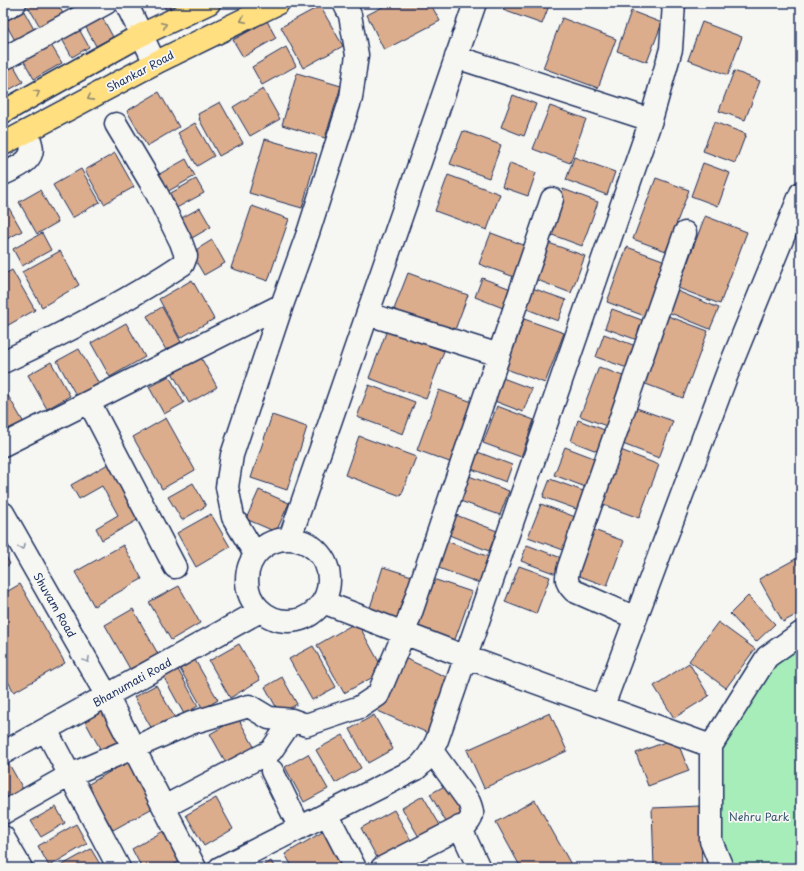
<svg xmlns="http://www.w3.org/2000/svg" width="804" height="871" viewBox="0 0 804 871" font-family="'Playpen Sans',sans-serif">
<rect width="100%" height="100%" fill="#f6f6f2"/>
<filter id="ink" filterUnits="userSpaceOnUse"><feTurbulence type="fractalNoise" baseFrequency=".025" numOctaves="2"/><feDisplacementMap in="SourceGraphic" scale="8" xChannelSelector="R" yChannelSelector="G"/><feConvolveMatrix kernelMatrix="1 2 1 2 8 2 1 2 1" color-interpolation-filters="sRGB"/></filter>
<g filter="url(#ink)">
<path fill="#a7edba" stroke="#618e8c" d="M801,646V868H731L716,827L722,745L773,663Z"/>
<path fill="#dbad8d" stroke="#1b2f5e" d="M26,3H57L65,17L42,30Z
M68,3H97L76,17Z
M162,3H184L168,13Z
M390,3H430L440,21L384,50L367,15Z
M505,3H550L542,24L503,10Z
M624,3H638L628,9Z
M21,6L36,33L17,44L3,19Z
M320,6L343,46L303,68L281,27Z
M631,11L662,23L647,62L617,51Z
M100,13L113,37L96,46L83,22Z
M562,18L616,39L598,88L543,68Z
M267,21L276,38L243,57L233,40Z
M75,22L89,47L72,57L58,32Z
M702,22L742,37L728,75L688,60Z
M48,40L62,63L34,79L21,56Z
M286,47L296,66L262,85L252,67Z
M9,57L23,82L7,91L3,83V60Z
M734,71L760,81L745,120L719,111Z
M297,73L341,86L325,138L282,125Z
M263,89L280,119L250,136L233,107Z
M159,92L179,127L147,146L127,111Z
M513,95L536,104L524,136L501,127Z
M220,102L243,143L219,156L199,119H200L198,114Z
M550,106L586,119L570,163L533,149Z
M714,122L746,134L735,163L703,151Z
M195,123L214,156L197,166L178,133Z
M463,131L501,145L489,178L450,164Z
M265,139L317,154L302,208L249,193Z
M115,153L134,187L104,204L85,170Z
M574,157L615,172L607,195L566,180Z
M186,159L195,176L165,193L156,176Z
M510,163L536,173L528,196L502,187Z
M703,163L730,173L718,206L691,196Z
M81,169L100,202L72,218L53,185Z
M448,175L500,194L487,230L435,211Z
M656,178L689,190L666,251L633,239Z
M196,179L204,193L169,212L162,198Z
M563,189L598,202L582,246L547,233Z
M40,190L58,222L37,234L19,202Z
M5,201L22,231L3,241V202Z
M252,206L289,219L268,281L231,268Z
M200,208L211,227L185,242L174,222Z
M705,216L747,232L720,304L678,288Z
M42,233L51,250L22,266L13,249Z
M491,233L529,247L517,278L479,264Z
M212,240L225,263L204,275L191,253Z
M546,242L585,256L571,293L532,278Z
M627,247L671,263L650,318L607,302Z
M60,251L79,285L42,307L22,272Z
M12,270L35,310L3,328V275Z
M408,273L468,295L453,335L393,312Z
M482,278L511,289L503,308L475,297Z
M192,280L214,319L180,338L159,299Z
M532,288L566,300L558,321L524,308Z
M677,291L719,308L710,329L668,312Z
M162,307L181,342L166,350L147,316Z
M612,309L647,322L640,341L605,328Z
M668,316L708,331L683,398L643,383Z
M524,319L564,333L545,383L506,369Z
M126,323L145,357L110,377L91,343Z
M387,330L444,351L426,399L369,378Z
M604,334L641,348L633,370L596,357Z
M79,349L99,384L77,397L57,361Z
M198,352L217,387L189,403L170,369Z
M51,362L70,396L47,409L28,375Z
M599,367L628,378L609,427L580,416Z
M169,376L184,403L164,414L149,387Z
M500,377L532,389L523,412L492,400Z
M369,385L415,402L403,434L357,417Z
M3,387L24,423L3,435Z
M439,390L478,404L455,464L417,450Z
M628,405L673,421L659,458L615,441Z
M497,406L534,420L521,457L483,443Z
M272,415L307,427L287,490L251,478Z
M166,418L195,470L162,489L133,437Z
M578,420L610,432L602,453L571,441Z
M359,436L416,457L401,496L345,475Z
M565,447L599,460L588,488L554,475Z
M618,449L659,465L639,518L598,503Z
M475,451L512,465L506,482L469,468Z
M110,463L141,518L102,540L96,528L118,515L102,486L79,499L71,485Z
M469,476L509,491L500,515L460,501Z
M550,479L586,492L579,510L543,497Z
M193,483L206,506L182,520L168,497Z
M259,490L289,503L276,532L246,519Z
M541,504L578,518L566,551L528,537Z
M211,514L230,547L196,567L177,533Z
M456,515L497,531L489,551L449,535Z
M588,528L624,541L607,586L571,573Z
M446,541L492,558L482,584L436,567Z
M123,545L142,579L94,606L75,572Z
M527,545L564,559L559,575L521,561Z
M3,551L10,564L3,568Z
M801,556V612L783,622L759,579Z
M519,566L550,577L536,614L505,602Z
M383,567L415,577L400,624L368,614Z
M433,579L472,592L453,645L414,631Z
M20,584L65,663L14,692L3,673V594Z
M179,586L200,623L171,640L149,602Z
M748,596L775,624L756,642L730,614Z
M133,609L158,654L130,669L105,625Z
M357,622L384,671L344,693L317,645Z
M718,622L755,649L726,688L689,661Z
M239,644L260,680L230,698L209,661Z
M313,646L336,687L312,700L289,659Z
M402,657L455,681L430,734L378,711Z
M195,660L218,700L203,709L180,669Z
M689,663L709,696L674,718L654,686Z
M176,666L198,706L184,714L162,674Z
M282,677L297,704L280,714L265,687Z
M156,685L175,718L153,731L134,697Z
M101,705L122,742L102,752L82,716Z
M550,713L567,751L484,788L467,750Z
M374,715L393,749L368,763L350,729Z
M238,718L257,752L229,768L210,734Z
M343,735L361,768L335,783L316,750Z
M676,738L689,771L648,786L636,753Z
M308,754L328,789L304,802L285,767Z
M132,759L158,805L113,830L87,785Z
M9,764L27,796L3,809V768Z
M450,783L469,818L450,829L430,794Z
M423,796L444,832L423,844L402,808Z
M216,798L233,829L204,846L186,815Z
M535,800L573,868H521L496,822Z
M700,806L702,868H654L652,808Z
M56,807L65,823L41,837L31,821Z
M394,810L414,846L381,865L361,828Z
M76,824L87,844L49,866L38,846Z
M167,829L184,859L168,868H142L132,849Z
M326,830L347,868H293L285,854Z
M91,849L101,866L98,868H57Z
M271,861L275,868H259Z"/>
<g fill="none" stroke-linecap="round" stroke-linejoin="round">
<g stroke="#1b2f5e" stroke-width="25">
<path id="minor" d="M126,3L155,63
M3,9L15,3
M456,57L651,120
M3,59L106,3
M3,174C15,168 36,161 31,144C30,140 28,136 26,132
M368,314L499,355
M3,362C65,333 126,302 183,264L186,256L181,242L154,188L116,124
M89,402L175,567
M3,445L282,305
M3,513L107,696L195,868
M290,538L475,3
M247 580a41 41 0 1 1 82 0a41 41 0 1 1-82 0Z
M255,554L233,517L227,487L232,455L282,305L308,233L351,98L357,55L350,15L344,3
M323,602L466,657L711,746
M636,618L574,591C565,582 566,578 569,567L685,233
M603,706L727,374L801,193
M46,730L119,868
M3,753L260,611
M272,771L300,828
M164,807L271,751L292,720
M3,813L70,775L191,723L249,706L269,718L292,720L306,725L360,707L378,695L404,633L552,199
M327,814L355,868
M460,827L479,868
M3,837L21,868
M220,868L416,769C426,761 432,752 437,740L651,120L671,49L674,3
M382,868L467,824C474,816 473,812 469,802L432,751
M722,868L711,841V746L767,657L801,633"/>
</g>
<g stroke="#1b2f5e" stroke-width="25">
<path id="major" d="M3,112L141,35L209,3
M3,144L155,63L278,3"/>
</g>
<use href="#minor" stroke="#f6f6f2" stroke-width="22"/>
<use href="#major" stroke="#ffdf80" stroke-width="22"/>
</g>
<defs><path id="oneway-chevron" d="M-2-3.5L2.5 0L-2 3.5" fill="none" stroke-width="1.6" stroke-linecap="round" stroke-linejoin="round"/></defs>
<g stroke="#8d876f">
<use href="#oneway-chevron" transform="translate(243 20) rotate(154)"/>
<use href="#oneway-chevron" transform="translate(164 25) rotate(-25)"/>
<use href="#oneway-chevron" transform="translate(37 93) rotate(-29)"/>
<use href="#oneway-chevron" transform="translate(90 98) rotate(152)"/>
</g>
<g stroke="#8892a8">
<use href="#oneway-chevron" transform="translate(22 547) rotate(60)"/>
<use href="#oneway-chevron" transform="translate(87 660) rotate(60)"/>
</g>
</g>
<g text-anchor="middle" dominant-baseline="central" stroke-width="3.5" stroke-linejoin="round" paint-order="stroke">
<g font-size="11" fill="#1b2f5e" stroke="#f6f6f2">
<text transform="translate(140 71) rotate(-28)">Shankar Road</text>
<text transform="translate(55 605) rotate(60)">Shuvam Road</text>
<text transform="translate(132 682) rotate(-29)">Bhanumati Road</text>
</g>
<g font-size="11" fill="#375570" stroke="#f6f6f2">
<text x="759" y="816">Nehru Park</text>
</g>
</g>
<rect width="804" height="871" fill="none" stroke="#f6f6f2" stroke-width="16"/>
<rect x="8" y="8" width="788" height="855" fill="none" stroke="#1b2f5e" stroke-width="1.5" filter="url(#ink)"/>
</svg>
